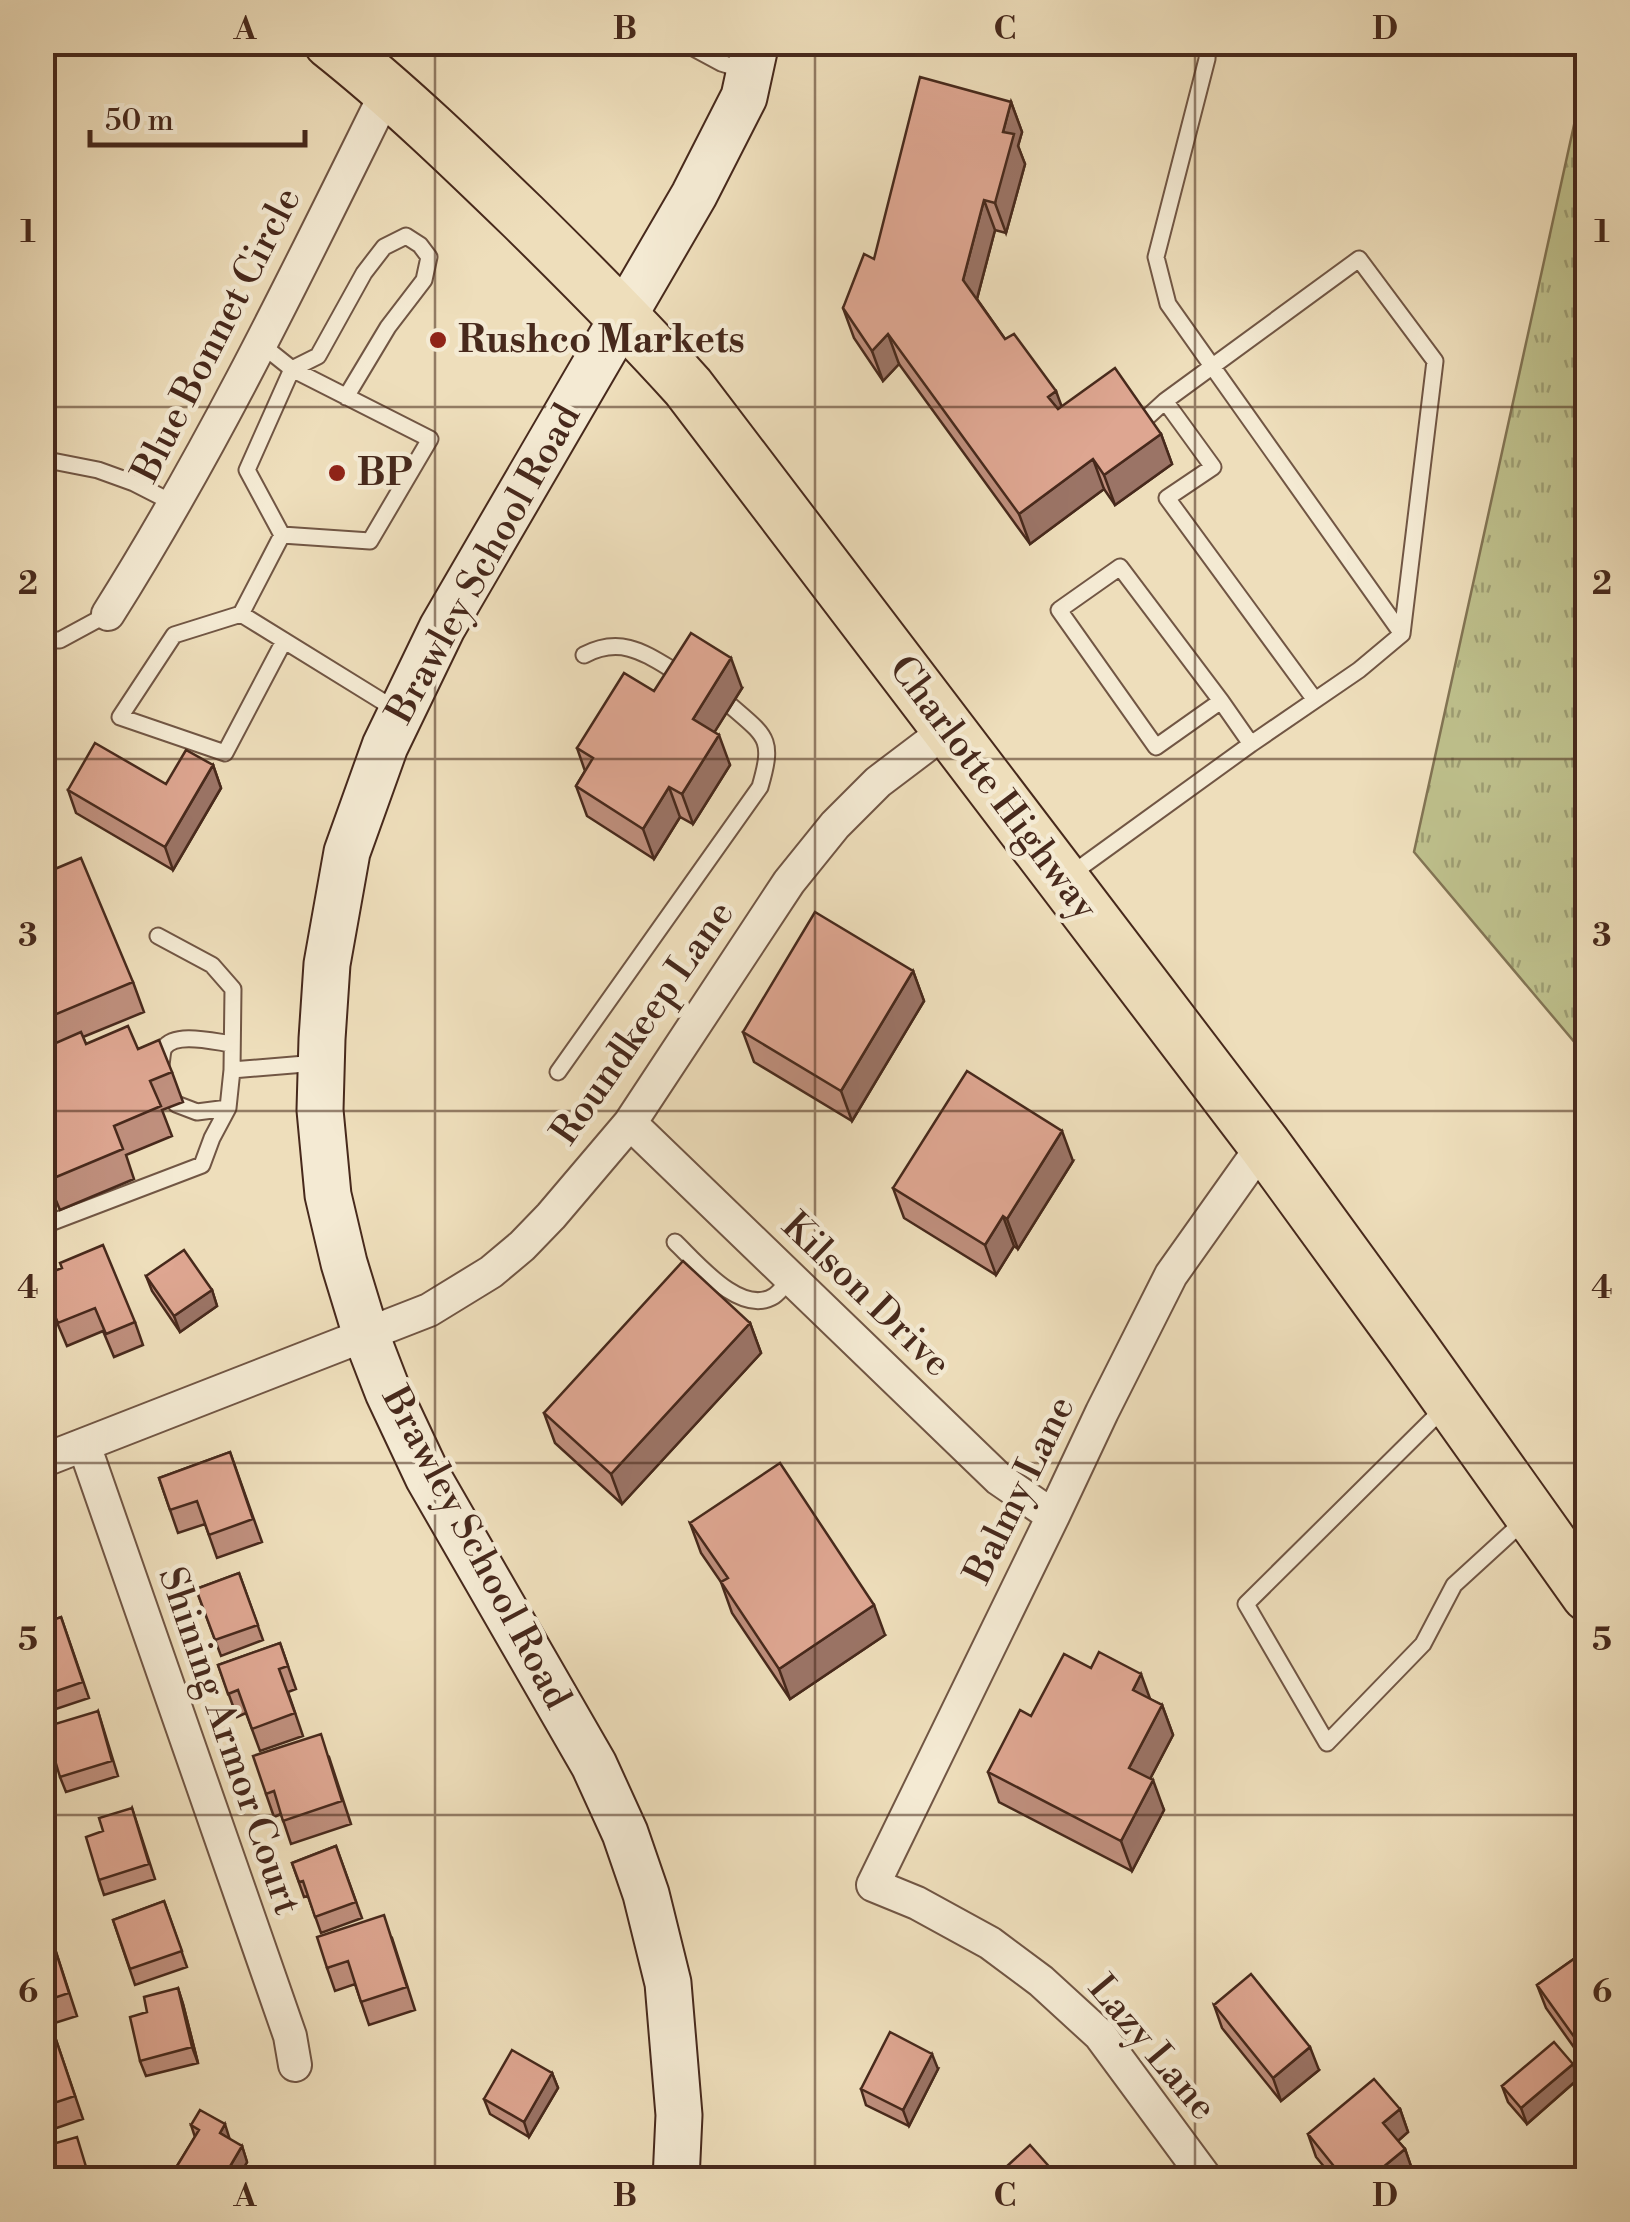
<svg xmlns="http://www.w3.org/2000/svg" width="1630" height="2222" viewBox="0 0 1630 2222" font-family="'Libre Bodoni',serif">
<defs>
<pattern id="grass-tufts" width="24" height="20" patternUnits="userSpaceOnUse" patternTransform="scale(2.5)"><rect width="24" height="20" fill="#bec08c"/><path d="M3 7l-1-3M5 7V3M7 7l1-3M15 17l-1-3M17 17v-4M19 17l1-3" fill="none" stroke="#9c9c72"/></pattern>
</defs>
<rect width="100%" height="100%" fill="#eedebb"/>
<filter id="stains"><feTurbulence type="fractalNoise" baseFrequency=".002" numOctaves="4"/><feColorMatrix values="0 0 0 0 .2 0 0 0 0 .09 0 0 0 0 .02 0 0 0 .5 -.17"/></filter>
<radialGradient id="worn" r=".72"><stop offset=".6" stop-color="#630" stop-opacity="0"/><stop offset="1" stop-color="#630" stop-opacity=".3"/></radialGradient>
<path fill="url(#grass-tufts)" stroke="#827454" stroke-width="2.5" d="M1587,66L1588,1057H1587L1414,852Z"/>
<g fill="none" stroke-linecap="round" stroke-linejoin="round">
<g stroke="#715644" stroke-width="19">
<path id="lane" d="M682,42L721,63L747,71
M1208,42L1207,59L1156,257L1168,304L1402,634
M262,345L292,369L247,470L282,535L241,614L174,635L120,717L225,753L284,641
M292,369L318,356L364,273L384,247L406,236L420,245L429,257L424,280L388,327L346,397
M1165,401L1213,467L1167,498L1315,700
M42,459L98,470L134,483L175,504
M282,535L370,541L430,439L292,369
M241,614L398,711
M42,640H60L108,614
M584,655C624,634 648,656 683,676
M1221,701L1156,747L1059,610L1120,567L1221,701L1251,744
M1070,875L1251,744L1359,670L1402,634L1435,361L1359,259L1165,401L1142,422
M158,936L212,965L233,989L232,1070L317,1063
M161,1065C162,1059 162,1052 164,1048C175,1031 215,1042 232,1044
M558,1072L760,787C774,739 767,737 731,706
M176,1104L197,1112L228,1108
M42,1226L202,1165L212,1138L228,1108L232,1070
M675,1242C696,1262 741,1317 774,1296C780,1292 786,1283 791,1278
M1446,1406L1246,1604L1327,1743L1423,1644L1454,1585L1524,1521"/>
</g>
<g stroke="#715644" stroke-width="36">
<path id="street" d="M108,614C214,446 300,267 388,89
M630,1123L999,1479L1053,1516
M84,1445L290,2036L295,2065
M42,1461L429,1310L491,1272L522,1246L551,1216L630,1123L789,882L835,825L878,782L948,729
M1207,2180L1100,2035L1041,1981L990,1943L917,1903L873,1885L1053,1516L1102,1412L1171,1275L1264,1144"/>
</g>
<g stroke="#47291c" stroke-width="49">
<path id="secondary" d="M676,2180L679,2115L668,1983L646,1894L625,1833L594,1765L428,1477L388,1392L366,1335L344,1263L328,1195L320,1110L322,1039L327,964L347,852L385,746L442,628L694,195L744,97L756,42"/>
</g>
<g stroke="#47291c" stroke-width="56">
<path id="primary" d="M330,42C398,96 460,156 523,217C579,272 635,328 688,387L1264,1144L1411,1346L1588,1595"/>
</g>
<use href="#lane" stroke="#f4ead3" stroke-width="15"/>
<use href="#street" stroke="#f4ead3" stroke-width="32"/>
<use href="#secondary" stroke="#f4ead3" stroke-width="45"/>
<use href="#primary" stroke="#eedebb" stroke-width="52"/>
</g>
<path fill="#bf8f7d" stroke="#47291c" stroke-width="2.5" d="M1011,102L1022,132L1018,146L1025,164L1006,233L995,230L977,299L1005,339L1061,406L1161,434L1172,464L1115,505L1104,489L1030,544L899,364L883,381L854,338L843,308L874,259Z
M742,688L714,732L730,765L693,824L680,817L654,859L587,816L576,786L585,771L577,748L654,691Z
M213,765L221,788L173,870L76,813L68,790L166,784Z
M42,881L133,982L144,1012L83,1037L86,1044L138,1049L172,1072L183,1102L162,1110L172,1136L126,1155L134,1179L60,1210L42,1167Z
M913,971L924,1001L852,1121L754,1062L743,1032Z
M1073,1161L1018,1249L1014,1246L996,1275L904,1218L893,1188Z
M146,1276L212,1290L217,1306L180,1332L152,1291Z
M42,1287L135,1322L143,1345L114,1357L103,1331L67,1346Z
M750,1323L761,1353L622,1504L555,1443L544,1413Z
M42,1360L50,1381L42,1384Z
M230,1452L262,1542L217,1558L205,1524L178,1533L159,1478Z
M690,1523L885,1635L790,1699L732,1613L721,1582L701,1553Z
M239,1573L263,1640L221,1656L196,1589Z
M61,1617L89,1698L44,1713L42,1709V1624Z
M280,1643L296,1689L288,1692L303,1736L260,1751L246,1713L237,1717L218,1665Z
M1150,1699L1162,1705L1173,1735L1150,1779L1164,1810L1132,1871L999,1802L988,1772L1031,1716Z
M98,1711L118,1776L66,1792L60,1777Z
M329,1757L351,1824L291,1844L281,1814L274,1817L266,1794Z
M132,1808L155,1879L104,1895L99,1880Z
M336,1846L362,1918L321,1933L308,1896L304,1897L292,1863Z
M164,1901L187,1967L135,1985L113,1920Z
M392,1938L415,2010L369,2025L355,1984L335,1991L327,1968Z
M55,1949L77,2016L42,2027V1953Z
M1588,1949V2067L1546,2008L1537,1985Z
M178,1988L183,2004L198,2063L146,2076L140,2061L147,2012Z
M1214,2005L1319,2070L1281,2101L1222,2028Z
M52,2028L83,2119L42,2133V2031Z
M1573,2064L1578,2079L1527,2124L1508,2102L1502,2086Z
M938,2069L909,2126L866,2105L861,2089Z
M552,2073L558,2088L529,2137L490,2114L484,2099Z
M1400,2109L1408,2132L1398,2141L1405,2149L1413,2172L1404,2180H1335L1316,2157L1308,2134Z
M191,2125L242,2146L247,2162L237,2180H182L177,2166L195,2137Z"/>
<path fill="#9b7466" stroke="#47291c" stroke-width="2.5" d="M1011,102L1022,132L1018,146L1025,164L1006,233L995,203L1003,132Z
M984,200L995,230L974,310L963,280Z
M888,334L899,364L883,381L872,351Z
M1056,391L1067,421L1048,397Z
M1161,434L1172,464L1115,505L1104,475Z
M1093,459L1104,489L1030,544L1019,514Z
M731,658L742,688L704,749L693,719Z
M719,735L730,765L693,824L682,794Z
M213,765L221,788L173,870L165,847Z
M669,787L680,817L654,859L643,829Z
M913,971L924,1001L852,1121L841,1091Z
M1062,1131L1073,1161L1018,1249L1007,1219Z
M1003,1216L1014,1246L996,1275L985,1245Z
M212,1290L217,1306L180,1332L174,1316Z
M750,1323L761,1353L622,1504L611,1474Z
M874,1605L885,1635L790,1699L779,1669Z
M1141,1674L1152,1704L1133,1690Z
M1162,1705L1173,1735L1140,1798L1129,1768Z
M1153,1780L1164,1810L1132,1871L1121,1841Z
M178,1988L183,2004L198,2063L192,2047Z
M1588,2039V2066L1580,2045Z
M1310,2047L1319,2070L1281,2101L1273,2078Z
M932,2054L938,2069L909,2126L903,2110Z
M1573,2064L1578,2079L1527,2124L1521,2108Z
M552,2073L558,2088L529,2137L524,2122Z
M1400,2109L1408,2132L1392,2146L1383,2123Z
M225,2124L230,2140L220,2133Z
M242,2146L247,2162L237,2180H222Z
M1405,2149L1413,2172L1404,2180H1386L1382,2168Z"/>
<path fill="#dea691" stroke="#47291c" stroke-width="2.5" d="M920,77L1011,102L1003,132L1014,134L995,203L984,200L963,280L1005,339L1014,334L1056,391L1048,397L1058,409L1115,368L1161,434L1104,475L1093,459L1019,514L888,334L872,351L843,308L864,254L874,259Z
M691,633L731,658L693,719L719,735L682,794L669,787L643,829L576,786L593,758L577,748L624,673L654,691Z
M95,743L166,784L186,750L213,765L165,847L68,790Z
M81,858L133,982L42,1020V881L46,880L43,874Z
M815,912L913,971L841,1091L743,1032Z
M128,1026L138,1049L159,1040L172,1072L150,1081L161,1106L114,1126L123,1149L49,1180L42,1164V1049L81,1032L86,1044Z
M967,1071L1062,1131L1007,1219L1003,1216L985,1245L893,1188Z
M103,1245L135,1322L106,1334L95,1308L58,1323L42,1286V1276L62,1268L60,1263Z
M184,1250L212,1290L174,1316L146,1276Z
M683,1261L750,1323L611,1474L544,1413Z
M230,1452L253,1519L209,1535L197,1501L170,1510L159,1478Z
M780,1463L874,1605L779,1669L721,1582L728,1578L690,1523Z
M239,1573L258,1625L215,1640L196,1589Z
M61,1617L83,1682L42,1696V1624Z
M280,1643L288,1666L279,1669L295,1713L252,1729L238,1690L228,1694L218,1665Z
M1099,1652L1141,1674L1133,1690L1162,1705L1129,1768L1153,1780L1121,1841L988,1772L1020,1710L1031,1716L1064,1654L1091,1668Z
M98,1711L112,1761L60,1777L45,1727Z
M321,1734L342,1801L283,1821L274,1791L266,1794L253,1756Z
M132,1808L149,1864L99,1880L86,1837L103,1831L99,1818Z
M336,1846L356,1902L315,1917L303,1881L299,1882L292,1863Z
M164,1901L182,1951L130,1969L113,1920Z
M384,1915L407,1987L361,2002L348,1961L327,1968L317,1937Z
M55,1949L69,1993L42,2002V1953Z
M1588,1949V2039L1580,2045L1537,1985Z
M1251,1974L1310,2047L1273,2078L1214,2005Z
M178,1988L192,2047L140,2061L130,2017L147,2012L144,1997Z
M52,2028L75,2096L42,2107V2031Z
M890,2032L932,2054L903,2110L861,2089Z
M1554,2042L1573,2064L1521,2108L1502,2086Z
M512,2050L552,2073L524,2122L484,2099Z
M1374,2079L1400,2109L1383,2123L1405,2149L1382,2168L1391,2180H1345L1308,2134Z
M200,2110L225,2124L220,2133L242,2146L222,2180H200L177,2166L199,2130L191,2125Z
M77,2137L90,2180H42V2147Z
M1030,2145L1061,2180H992Z"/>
<path fill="none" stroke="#47291c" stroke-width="2.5" stroke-opacity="0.55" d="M435,42V2180M815,42V2180M1195,42V2180M42,407H1588M42,759H1588M42,1111H1588M42,1463H1588M42,1815H1588"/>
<g fill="#8f2418" stroke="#f4ead3" stroke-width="4">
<circle cx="438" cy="340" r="10"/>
<circle cx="337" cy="473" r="10"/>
</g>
<g text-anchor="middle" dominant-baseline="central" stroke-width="9" stroke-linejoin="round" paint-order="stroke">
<g font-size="38" fill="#47291c" stroke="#f4ead3">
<text transform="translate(217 335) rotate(-63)">Blue Bonnet Circle</text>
<text transform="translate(484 564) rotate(-61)">Brawley School Road</text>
<text transform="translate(993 788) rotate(53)">Charlotte Highway</text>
<text transform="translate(643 1023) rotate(-55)">Roundkeep Lane</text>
<text transform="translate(866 1295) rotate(44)">Kilson Drive</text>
<text transform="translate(1020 1490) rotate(-64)">Balmy Lane</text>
<text transform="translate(476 1548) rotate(62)">Brawley School Road</text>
<text transform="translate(229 1741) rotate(71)">Shining Armor Court</text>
<text transform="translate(1152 2048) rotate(50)">Lazy Lane</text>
</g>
<g font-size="38" font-weight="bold" fill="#47291c" stroke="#f4ead3" text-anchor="start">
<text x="458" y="340">Rushco Markets</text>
<text x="357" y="473">BP</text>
</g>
</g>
<rect width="1630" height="2222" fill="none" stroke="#eedebb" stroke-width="110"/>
<path d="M90 130v15h215v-15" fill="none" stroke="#47291c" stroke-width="5"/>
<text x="105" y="130" font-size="30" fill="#47291c" stroke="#f4ead3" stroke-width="8" paint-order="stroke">50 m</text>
<rect x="55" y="55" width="1520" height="2112" fill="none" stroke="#47291c" stroke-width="4"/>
<g font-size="32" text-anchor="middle" font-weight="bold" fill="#47291c">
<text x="245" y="39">A</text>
<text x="625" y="39">B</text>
<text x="1005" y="39">C</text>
<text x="1385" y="39">D</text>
<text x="28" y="242">1</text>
<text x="1602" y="242">1</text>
<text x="28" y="594">2</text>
<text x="1602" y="594">2</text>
<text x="28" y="946">3</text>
<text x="1602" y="946">3</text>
<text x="28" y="1298">4</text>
<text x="1602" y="1298">4</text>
<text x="28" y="1650">5</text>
<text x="1602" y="1650">5</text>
<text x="28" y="2002">6</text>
<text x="1602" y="2002">6</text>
<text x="245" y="2206">A</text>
<text x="625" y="2206">B</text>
<text x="1005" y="2206">C</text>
<text x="1385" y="2206">D</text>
</g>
<rect width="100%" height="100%" filter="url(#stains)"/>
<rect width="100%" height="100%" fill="url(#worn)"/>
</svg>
